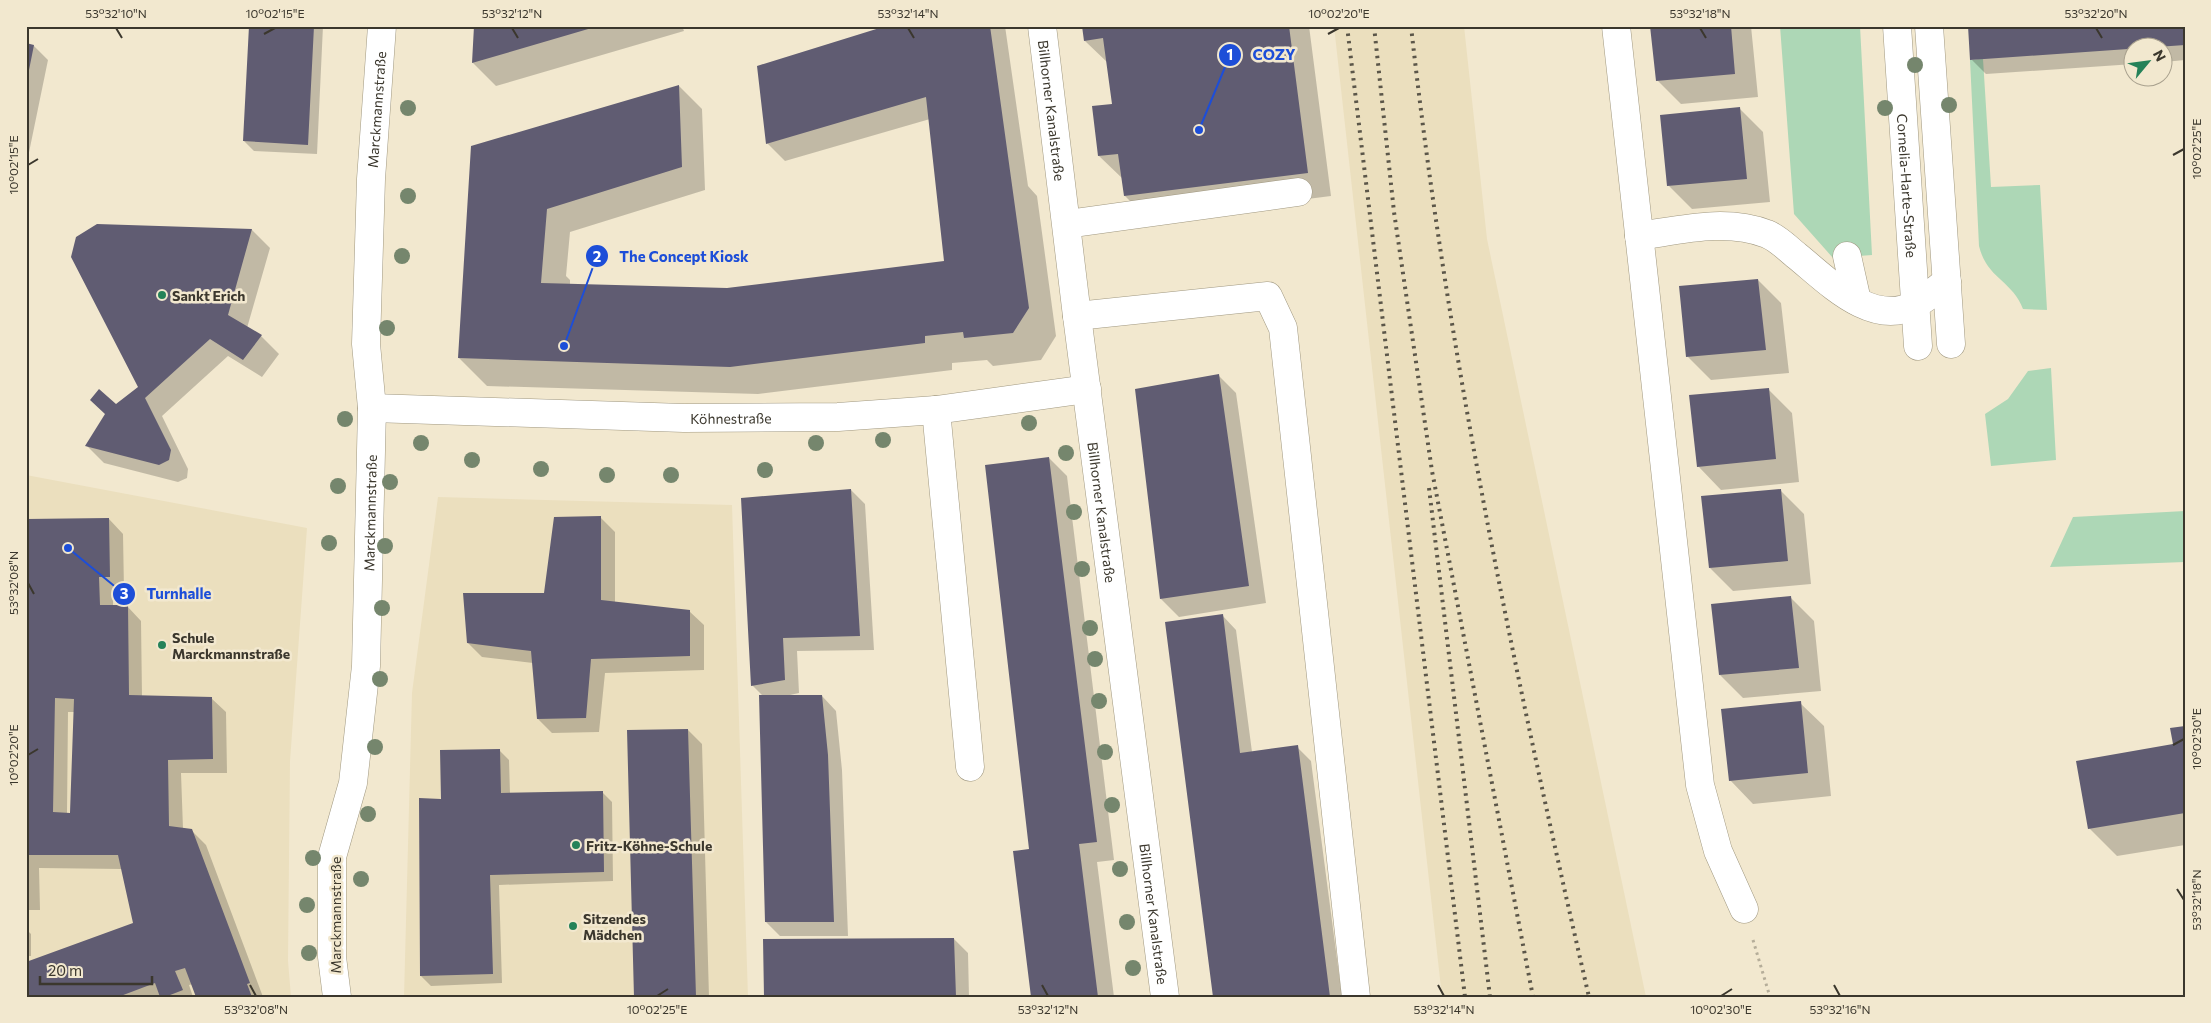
<svg xmlns="http://www.w3.org/2000/svg" width="2211" height="1023" viewBox="0 0 2211 1023" font-family="Commissioner,sans-serif">
<rect width="100%" height="100%" fill="#f2e8cf"/>
<path fill="#ebdfbe" d="M1334,26H1464L1487,239L1646,997H1442Z
M26,475L307,528L290,761L288,961L291,997H26Z
M438,497L732,505L748,997H404L412,693Z"/>
<path fill="#add7b6" d="M1780,26H1860L1872,255L1833,258L1794,214Z
M1983,59L1991,187L2040,185L2047,310L2023,309C2012,280 1987,279 1979,246L1970,60Z
M2051,368L2056,460L1991,466L1985,414L2008,399L2028,371Z
M2185,511V562L2050,567L2073,517Z"/>
<path fill="#0003" fill-rule="evenodd" d="M250,26H323L317,154L254,151L244,141Z
M476,26H682L684,31L496,86L473,63Z
M890,26H1005L1028,186L1037,196L1056,336L1041,360L993,366L987,360L952,363V370L758,394L487,386L459,358L466,245L679,86L702,109L705,190L570,232L566,276L570,280V285L727,289L946,262L930,119L785,161L767,143Z
M1083,26H1309L1331,196L1148,219L1125,196L1123,179L1099,156L1113,105L1108,63L1085,41Z
M1651,26H1751L1758,97L1681,104L1657,80Z
M2185,26V60L2164,62V48H2134V64L1986,74L1972,60Z
M26,44L34,46L48,60L26,167Z
M1739,108L1763,132L1770,202L1692,209L1668,185Z
M97,225L252,230L270,248L247,328L261,336L279,354L262,377L228,356L162,416L188,469L187,478L178,482L104,463L86,445L116,405L139,387Z
M1758,280L1781,303L1789,373L1711,380L1688,357Z
M1218,375L1236,393L1266,603L1179,617L1161,599Z
M1768,389L1792,413L1799,482L1721,490L1698,466Z
M1049,458L1067,476L1114,860L1097,862L1114,997H1033L1031,850Z
M851,490L865,504L874,650L797,651L799,693L790,695L822,696L836,711L842,770L848,936H780L766,922L763,696L752,685Z
M1780,490L1804,514L1811,584L1733,591L1710,568Z
M600,517L615,532V603L689,611L704,625V670L605,673L599,732L552,733L538,719L533,663L482,657L468,643L545,594Z
M109,519L123,534L124,591H113V606H127L141,621L142,697L211,698L226,712L227,773H181L183,829L191,830L206,845L263,997H199L193,984L189,985L193,997H27L135,924L122,869L39,868L40,910H26V520ZM68,712H75L71,814H67Z
M1791,598L1814,621L1821,691L1743,698L1720,675Z
M1222,615L1236,630L1252,752L1297,747L1311,761L1342,997H1214Z
M1800,703L1824,726L1831,796L1753,804L1730,780Z
M2185,727V845L2117,856L2089,828L2174,745Z
M688,730L702,744L709,997H636Z
M499,750L509,760L510,794L603,793L612,802L613,881L499,885L502,983L431,986L421,976L442,800Z
M26,929L31,934V956H26Z
M954,939L968,953L969,997H765Z"/>
<path fill="#605c72" fill-rule="evenodd" d="M249,26H314L308,145L243,141Z
M474,26H595V27L472,63Z
M886,26H990L1029,308L1013,333L964,338L963,332L925,336V343L730,367L458,358L471,146L679,85L682,167L547,209L541,283L727,288L944,261L926,97L766,144L757,66Z
M1082,26H1289L1308,173L1124,196L1118,154L1098,156L1092,106L1112,104L1103,38L1084,41Z
M1650,26H1731L1735,74L1656,81Z
M1968,26H2185V45L1970,60Z
M26,43L34,45L27,80H26Z
M1740,107L1747,179L1667,186L1660,115Z
M97,224L252,229L228,315L262,335L243,360L210,339L145,398L171,450L169,460L159,465L85,446L105,414L90,400L99,389L116,404L138,387L71,257L76,237Z
M1758,279L1766,350L1686,357L1679,286Z
M1219,374L1249,586L1160,599L1135,389Z
M1769,388L1776,459L1697,467L1689,395Z
M1049,457L1097,842L1079,844L1098,997H1031L1013,851L1029,849L985,465Z
M851,489L860,636L783,638L785,680L751,686L741,498Z
M1781,489L1788,561L1709,568L1701,496Z
M601,516V600L690,610V656L591,659L586,718L537,719L531,651L467,643L463,593H544L554,517Z
M109,518L110,577H99L100,605H128L129,695L212,697L213,759L168,760L169,826L192,829L250,983L247,984L252,997H196L185,968L175,971L183,990L165,997H160L155,983L118,997H26V962L133,923L118,855H26V519ZM55,698L74,699L70,813L53,812Z
M1791,596L1799,668L1719,675L1711,604Z
M1223,614L1240,753L1298,745L1330,997H1213L1165,622Z
M759,695H822L828,755L834,922H765Z
M1801,701L1808,773L1729,781L1721,709Z
M2185,726V795L2183,796L2185,813L2088,829L2076,761L2173,744L2170,728Z
M688,729L696,997H634L627,730Z
M500,749L501,793L603,791L604,872L490,875L493,974L420,976L419,798L441,799L440,750Z
M954,938L956,997H764L763,939Z"/>
<g fill="none" stroke-linecap="round" stroke-linejoin="round">
<g stroke="#a09880" stroke-width="29">
<g id="minor">
<path id="s1" d="M1042,26L1077,316L1165,997"/>
<path d="M1616,26L1700,785L1718,851L1744,909"/>
<path id="s2" d="M1897,26L1918,346"/>
<path d="M1929,26L1951,344"/>
<path d="M1067,224L1298,192"/>
<path d="M1639,236C1681,230 1726,218 1767,234C1778,238 1788,249 1797,256C1828,281 1873,329 1916,304C1927,298 1937,289 1947,281"/>
<path d="M1847,256L1857,301"/>
<path d="M1077,316L1268,296L1283,328L1356,997"/>
<path id="s3" d="M372,408L684,418L838,417L936,410L1087,389"/>
<path d="M936,410L970,767"/>
<path id="s4" d="M337,997L332,957V857L353,783L366,666L372,408L366,344L371,179L382,26"/>
</g>
</g>
<path stroke="#b5ad99" stroke-width="3" stroke-dasharray="2.5 4" stroke-linecap="butt" d="M1753,940L1770,997"/>
<use href="#minor" stroke="#fff" stroke-width="28"/>
<path stroke="#5b5649" stroke-width="4" stroke-dasharray="2.5 5" stroke-linecap="butt" d="M1347,26L1465,997
M1374,26L1394,212L1432,471L1533,997
M1411,26C1447,353 1515,676 1589,997
M1429,488L1490,997"/>
</g>
<g fill="#75866d">
<circle cx="1915" cy="65" r="8"/>
<circle cx="1949" cy="105" r="8"/>
<circle cx="408" cy="108" r="8"/>
<circle cx="1885" cy="108" r="8"/>
<circle cx="408" cy="196" r="8"/>
<circle cx="402" cy="256" r="8"/>
<circle cx="387" cy="328" r="8"/>
<circle cx="345" cy="419" r="8"/>
<circle cx="1029" cy="423" r="8"/>
<circle cx="883" cy="440" r="8"/>
<circle cx="421" cy="443" r="8"/>
<circle cx="816" cy="443" r="8"/>
<circle cx="1066" cy="453" r="8"/>
<circle cx="472" cy="460" r="8"/>
<circle cx="541" cy="469" r="8"/>
<circle cx="765" cy="470" r="8"/>
<circle cx="607" cy="475" r="8"/>
<circle cx="671" cy="475" r="8"/>
<circle cx="390" cy="482" r="8"/>
<circle cx="338" cy="486" r="8"/>
<circle cx="1074" cy="512" r="8"/>
<circle cx="329" cy="543" r="8"/>
<circle cx="385" cy="546" r="8"/>
<circle cx="1082" cy="569" r="8"/>
<circle cx="382" cy="608" r="8"/>
<circle cx="1090" cy="628" r="8"/>
<circle cx="1095" cy="659" r="8"/>
<circle cx="380" cy="679" r="8"/>
<circle cx="1099" cy="701" r="8"/>
<circle cx="375" cy="747" r="8"/>
<circle cx="1105" cy="752" r="8"/>
<circle cx="1112" cy="805" r="8"/>
<circle cx="368" cy="814" r="8"/>
<circle cx="313" cy="858" r="8"/>
<circle cx="1120" cy="869" r="8"/>
<circle cx="361" cy="879" r="8"/>
<circle cx="307" cy="905" r="8"/>
<circle cx="1127" cy="922" r="8"/>
<circle cx="309" cy="953" r="8"/>
<circle cx="1133" cy="968" r="8"/>
</g>
<path fill="none" stroke="#3b372d" stroke-width="2" d="M116,28L122,38M512,28L518,38M908,28L914,38M1700,28L1706,38M2096,28L2102,38M264,34L275,28M1328,34L1339,28M2173,155L2184,149M28,165L38,159M28,583L34,594M2173,745L2184,739M28,755L38,749M2177,889L2184,900M250,985L256,996M1042,985L1048,996M1438,985L1444,996M1834,985L1840,996M657,996L668,989M1721,996L1732,989"/>
<g fill="#258259" stroke="#f2e8cf" stroke-width="2">
<circle cx="162" cy="295" r="5"/>
<circle cx="162" cy="645" r="5"/>
<circle cx="576" cy="845" r="5"/>
<circle cx="573" cy="926" r="5"/>
</g>
<g text-anchor="middle" dominant-baseline="central" stroke-width="5" stroke-linejoin="round" paint-order="stroke">
<g font-size="14" fill="#3b372d" stroke="#f2e8cf">
<text stroke="none"><textPath href="#s4" startOffset="892">Marckmannstraße</textPath></text>
<text stroke="none"><textPath href="#s1" startOffset="85">Billhorner Kanalstraße</textPath></text>
<text stroke="none"><textPath href="#s2" startOffset="160">Cornelia-Harte-Straße</textPath></text>
<text stroke="none"><textPath href="#s3" startOffset="359">Köhnestraße</textPath></text>
<text stroke="none"><textPath href="#s1" startOffset="490">Billhorner Kanalstraße</textPath></text>
<text stroke="none"><textPath href="#s4" startOffset="488">Marckmannstraße</textPath></text>
<text stroke="none"><textPath href="#s1" startOffset="895">Billhorner Kanalstraße</textPath></text>
<text transform="translate(335 915) rotate(-90)">Marckmannstraße</text>
</g>
<g font-size="14" font-weight="bold" fill="#3b372d" stroke="#f2e8cf" text-anchor="start">
<text x="172" y="295">Sankt Erich</text>
<text x="172" y="637">Schule<tspan x="172" dy="16">Marckmannstraße</tspan></text>
<text x="586" y="845">Fritz-Köhne-Schule</text>
<text x="583" y="918">Sitzendes<tspan x="583" dy="16">Mädchen</tspan></text>
</g>
</g>
<path fill="none" stroke="#1d4ed8" stroke-width="2" d="M1199 130L1230 55M564 346L597 256M68 548L124 594"/>
<g fill="#1d4ed8" stroke="#f2e8cf" stroke-width="2">
<circle cx="1199" cy="130" r="5"/>
<circle cx="564" cy="346" r="5"/>
<circle cx="68" cy="548" r="5"/>
<circle cx="1230" cy="55" r="12"/>
<circle cx="597" cy="256" r="12"/>
<circle cx="124" cy="594" r="12"/>
</g>
<g font-size="15" text-anchor="middle" font-weight="bold" fill="#fff">
<text x="1230" y="60">1</text>
<text x="597" y="262">2</text>
<text x="124" y="599">3</text>
</g>
<g font-size="15" text-anchor="middle" font-weight="bold" fill="#1d4ed8" stroke="#f2e8cf" stroke-width="5" stroke-linejoin="round" paint-order="stroke">
<text x="1274" y="60">COZY</text>
<text x="684" y="262">The Concept Kiosk</text>
<text x="179" y="599">Turnhalle</text>
</g>
<rect width="2211" height="1023" fill="none" stroke="#f2e8cf" stroke-width="55"/>
<g transform="translate(2148 62) rotate(61)"><circle r="24" fill="#f2e8cf" stroke="#a9a18e"/>
<path d="M0-4L9 19L0 12L-9 19Z" fill="#258259"/>
<text y="-8" font-size="14" font-weight="bold" text-anchor="middle" fill="#3b372d">N</text>
</g>
<path d="M40 976v8h112v-8" fill="none" stroke="#3b372d" stroke-width="2.5"/>
<text x="48" y="976" font-size="15" fill="#3b372d" stroke="#f2e8cf" stroke-width="4" paint-order="stroke">20 m</text>
<rect x="28" y="28" width="2156" height="968" fill="none" stroke="#3b372d" stroke-width="2"/>
<g font-size="12" text-anchor="middle" fill="#3b372d">
<text x="116" y="18">53°32'10"N</text>
<text x="275" y="18">10°02'15"E</text>
<text x="512" y="18">53°32'12"N</text>
<text x="908" y="18">53°32'14"N</text>
<text x="1339" y="18">10°02'20"E</text>
<text x="1700" y="18">53°32'18"N</text>
<text x="2096" y="18">53°32'20"N</text>
<text transform="translate(2197 149) rotate(-90)" y="4">10°02'25"E</text>
<text transform="translate(14 165) rotate(-90)" y="4">10°02'15"E</text>
<text transform="translate(14 583) rotate(-90)" y="4">53°32'08"N</text>
<text transform="translate(2197 739) rotate(-90)" y="4">10°02'30"E</text>
<text transform="translate(14 755) rotate(-90)" y="4">10°02'20"E</text>
<text transform="translate(2197 900) rotate(-90)" y="4">53°32'18"N</text>
<text x="256" y="1014">53°32'08"N</text>
<text x="657" y="1014">10°02'25"E</text>
<text x="1048" y="1014">53°32'12"N</text>
<text x="1444" y="1014">53°32'14"N</text>
<text x="1721" y="1014">10°02'30"E</text>
<text x="1840" y="1014">53°32'16"N</text>
</g>
</svg>
